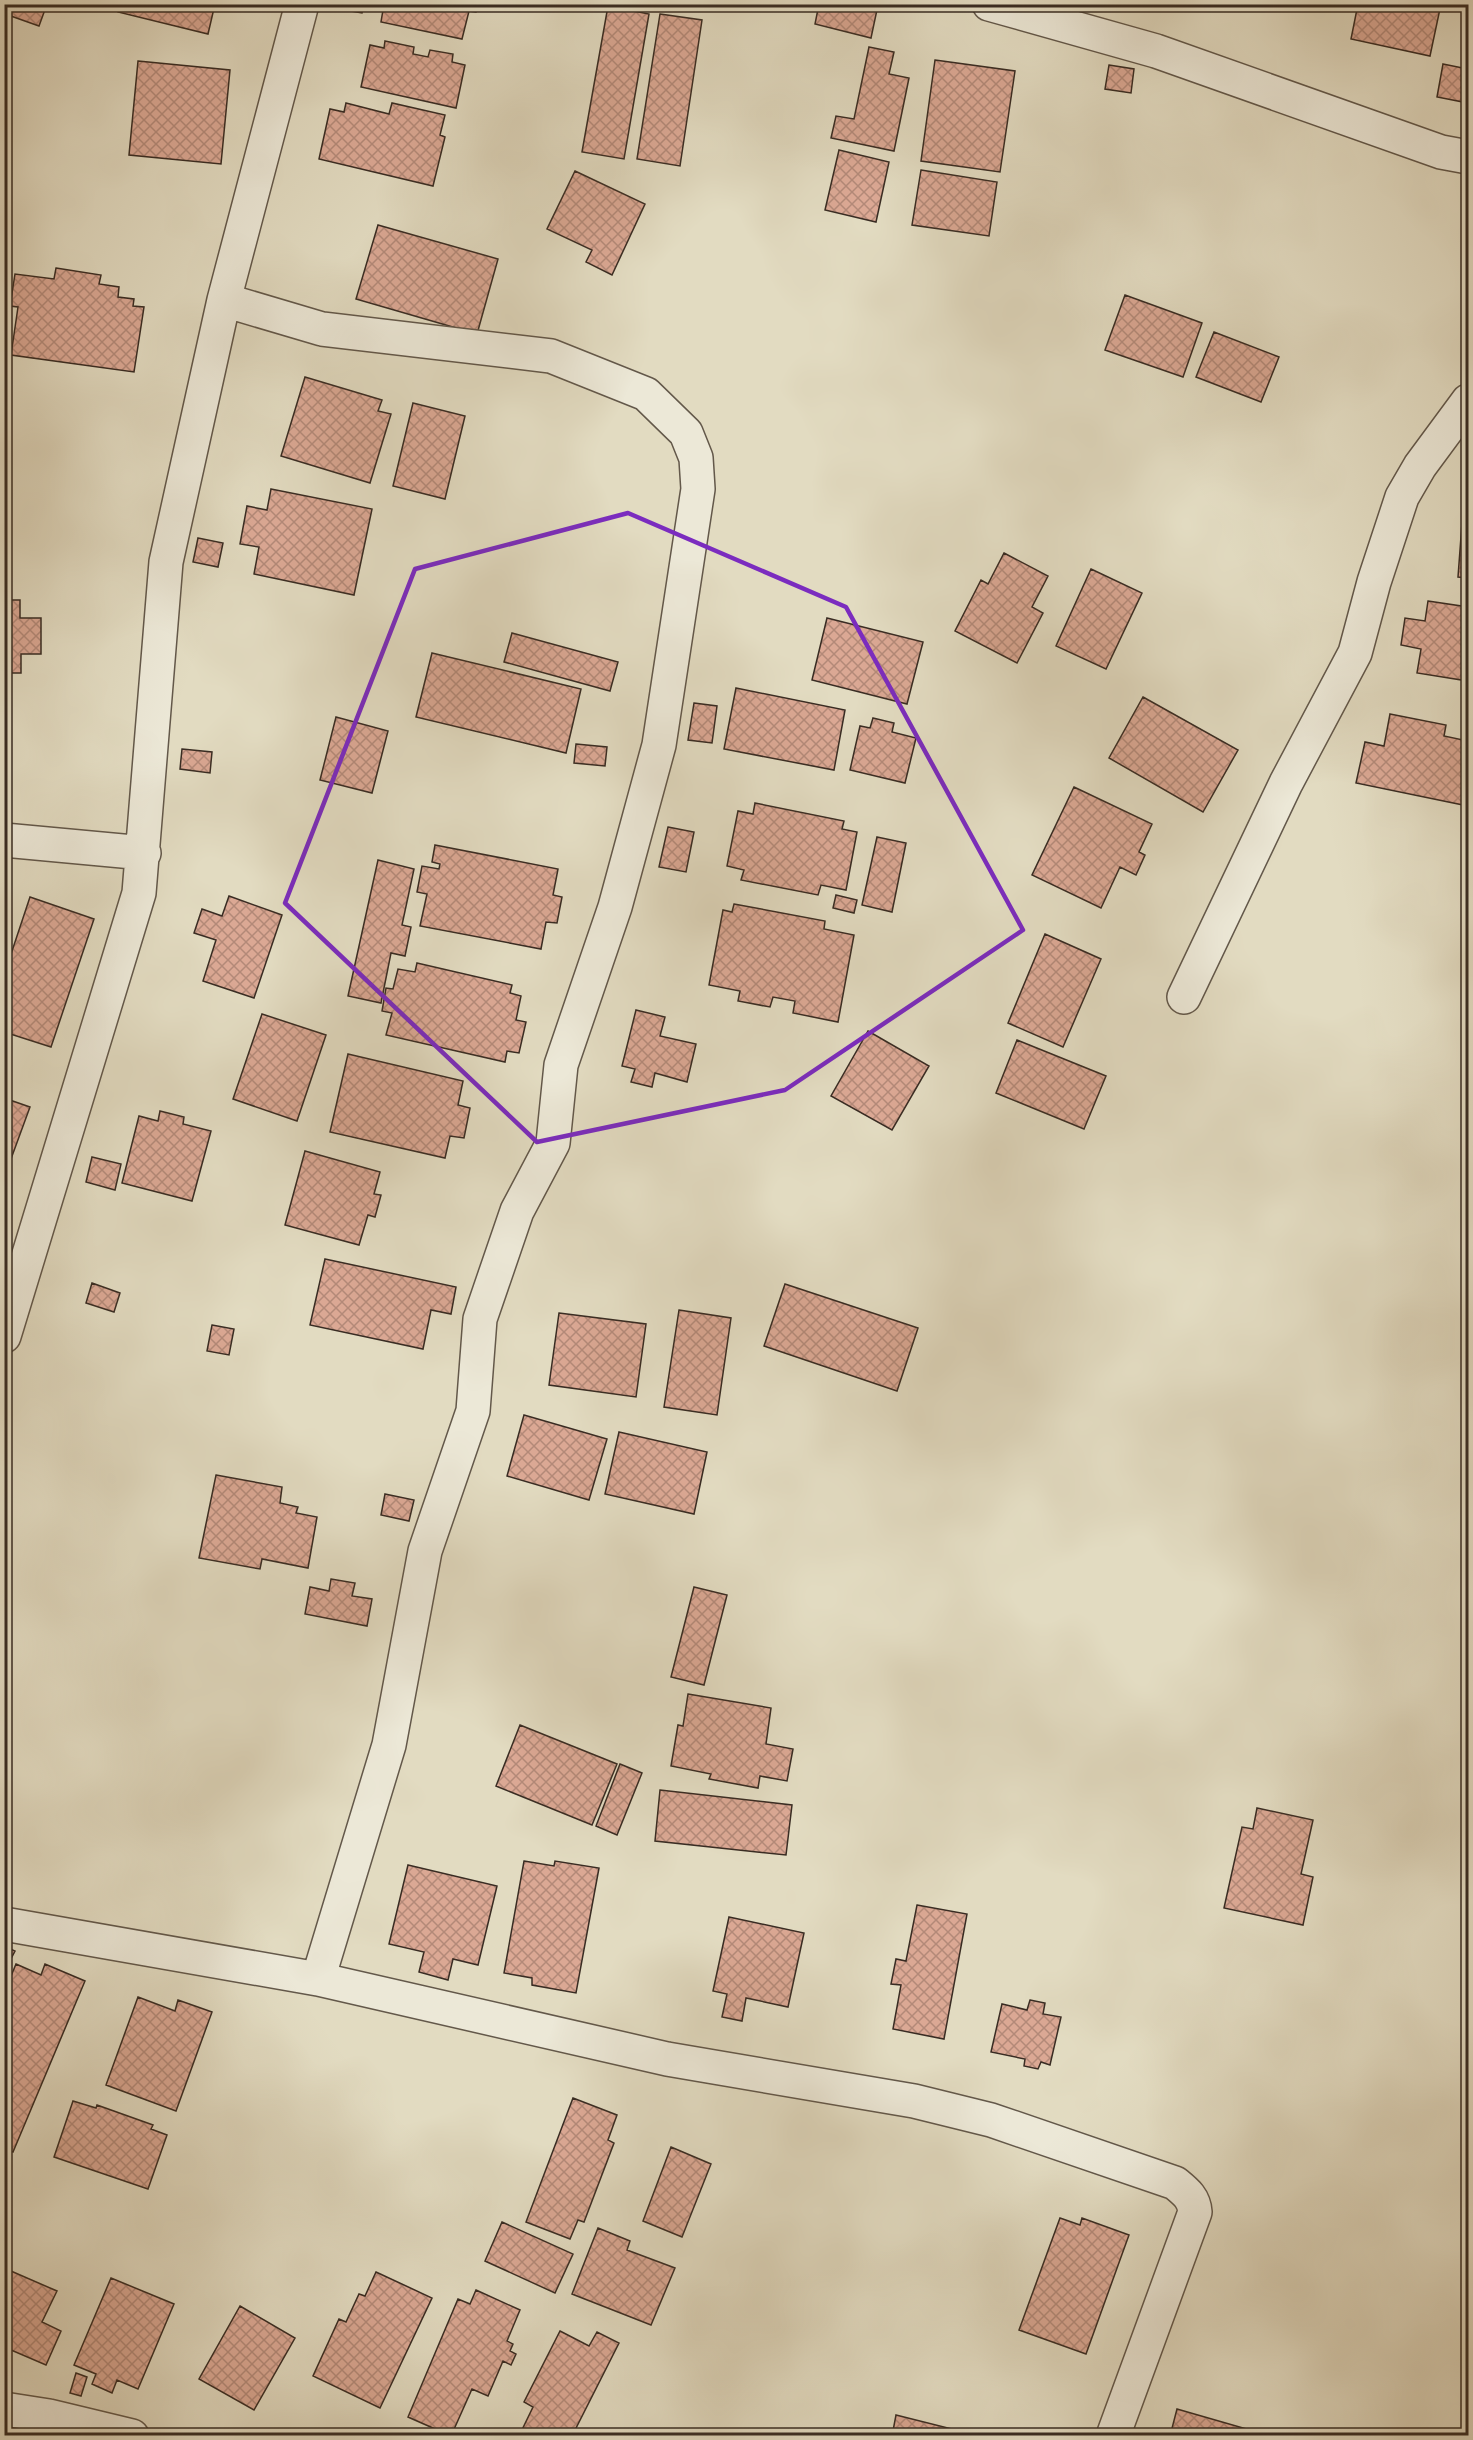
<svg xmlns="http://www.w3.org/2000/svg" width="1473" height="2440" viewBox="0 0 1473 2440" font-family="'Libre Caslon Text',serif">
<defs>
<pattern id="building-cross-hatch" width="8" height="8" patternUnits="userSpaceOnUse" patternTransform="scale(1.5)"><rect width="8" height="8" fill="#dba894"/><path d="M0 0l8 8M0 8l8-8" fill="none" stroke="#b38978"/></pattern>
</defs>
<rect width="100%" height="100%" fill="#e2dbc1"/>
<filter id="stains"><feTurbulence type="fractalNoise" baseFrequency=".00333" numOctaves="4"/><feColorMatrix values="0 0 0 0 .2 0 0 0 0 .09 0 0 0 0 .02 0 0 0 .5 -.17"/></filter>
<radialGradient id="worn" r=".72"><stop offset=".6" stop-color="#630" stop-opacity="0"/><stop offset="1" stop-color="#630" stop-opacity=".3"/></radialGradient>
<path fill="url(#building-cross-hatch)" stroke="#392c23" stroke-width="1.5" d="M12,4H47L39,26L8,15Z
M119,4H215L208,34L118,12Z
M345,4H364L362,13L344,10Z
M384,4H478L476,12L469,11L462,39L381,22Z
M819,4L878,5L871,38L815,24Z
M1358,4H1441L1430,56L1351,39Z
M608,6L649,14L624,159L582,152Z
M660,14L702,20L680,166L637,159Z
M385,41L414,47L413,54L428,57L430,50L453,54L452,62L465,65L456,108L361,87L370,45L384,48Z
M869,47L894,52L889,74L909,78L894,151L831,138L836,116L854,119Z
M935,60L1015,71L1000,172L921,161Z
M138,61L230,70L221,164L129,155Z
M1443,64L1468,69L1463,102L1437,97Z
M1109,65L1134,69L1131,93L1105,89Z
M346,103L389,114L392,103L445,115L440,135L445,137L433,186L319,159L330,109L344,112Z
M839,150L889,162L876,222L825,210Z
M921,170L997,182L989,236L912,225Z
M575,171L645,204L612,275L586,262L592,250L547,229Z
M378,225L498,259L477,334L356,299Z
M56,268L101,275L99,284L119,287L118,297L134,299L133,306L144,307L134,372L11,355L18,307L10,306L15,274L54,279Z
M1125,295L1202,323L1183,377L1105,350Z
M1214,332L1279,357L1261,402L1196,377Z
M305,377L382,400L378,411L391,414L370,483L281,456Z
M413,403L465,416L445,499L393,486Z
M271,489L372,509L354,595L254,574L259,547L240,544L247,506L267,510Z
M1462,523H1468V578L1458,577Z
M198,538L223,543L218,567L193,562Z
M1004,553L1048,576L1032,607L1043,613L1017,663L955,631L981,580L988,584Z
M1091,569L1142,593L1106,669L1056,646Z
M4,600H20V618H41V654H21V673H4Z
M1428,601L1468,607V681L1417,673L1421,649L1401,645L1405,618L1425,621Z
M827,618L923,642L907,704L812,680Z
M512,633L618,662L610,691L504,662Z
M432,653L581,689L566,753L416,717Z
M736,688L845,710L834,770L724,749Z
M1143,697L1238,750L1203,812L1109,758Z
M694,703L717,706L712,743L688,740Z
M1390,714L1446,725L1444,736L1468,741V806L1356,783L1365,742L1384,746Z
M336,717L388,731L372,793L320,780Z
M873,718L894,723L892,732L916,738L905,783L850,770L860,726L870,728Z
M576,744L607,747L605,766L574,763Z
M182,749L212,752L210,773L180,769Z
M1074,787L1152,824L1139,852L1145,855L1136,875L1120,867L1101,908L1032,875Z
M755,803L844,821L842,829L857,832L846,890L821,885L818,895L741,880L744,870L727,866L738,811L753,814Z
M668,827L694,832L686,872L659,867Z
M877,837L906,843L892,912L862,905Z
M435,845L558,869L553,895L562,897L557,923L546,922L541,949L420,926L427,894L417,892L422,866L439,869L440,864L432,862Z
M378,860L414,869L402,925L411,927L405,956L391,953L381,1003L348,996Z
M836,895L857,900L854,913L833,908Z
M229,896L282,915L254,998L203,981L216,940L194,933L202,909L222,916Z
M30,897L94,919L51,1047L4,1032V975Z
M734,904L825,921L824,929L854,935L838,1022L793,1013L795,1001L773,997L770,1007L738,1001L740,991L709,985L723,910L732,912Z
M1045,934L1101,959L1063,1047L1008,1023Z
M417,963L512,985L510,993L521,996L516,1020L526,1022L519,1053L507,1051L505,1062L386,1035L392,1013L382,1011L386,988L393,989L398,969L415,972Z
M636,1010L665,1017L660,1036L696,1044L687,1082L655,1073L652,1087L631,1082L635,1069L622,1066Z
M262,1014L326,1035L297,1121L233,1099Z
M868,1031L929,1066L892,1130L831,1096Z
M1017,1040L1106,1076L1084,1129L996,1093Z
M348,1054L463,1081L458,1105L470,1108L464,1138L450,1136L445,1158L330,1132Z
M4,1098L30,1107L4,1178Z
M160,1111L184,1117L183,1124L211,1131L192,1201L122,1183L139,1116L158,1121Z
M305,1151L380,1172L374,1194L381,1195L375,1217L368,1215L359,1245L285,1225Z
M92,1157L121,1164L115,1190L86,1182Z
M325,1259L456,1287L451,1314L431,1310L423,1349L310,1325Z
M92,1283L120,1293L114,1312L86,1303Z
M785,1284L918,1328L897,1391L764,1346Z
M679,1310L731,1318L717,1415L664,1407Z
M559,1313L646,1324L636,1397L549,1385Z
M212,1325L234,1329L229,1355L207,1351Z
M524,1415L607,1439L589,1500L507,1476Z
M619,1432L707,1452L694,1514L605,1494Z
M216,1475L282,1487L280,1503L298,1507L296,1513L317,1517L308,1568L262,1559L260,1569L199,1558Z
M385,1494L414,1500L409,1521L381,1515Z
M331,1579L355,1583L352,1596L372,1599L367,1626L305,1614L310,1587L329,1591Z
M694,1587L727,1595L704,1685L671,1677Z
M688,1694L771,1708L766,1744L793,1749L787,1781L760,1776L758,1788L709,1779L711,1774L671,1766L678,1725L683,1726Z
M520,1725L617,1764L592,1825L496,1786Z
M620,1764L642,1773L617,1835L596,1826Z
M660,1790L792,1805L786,1855L655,1841Z
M1257,1808L1313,1820L1301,1874L1313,1877L1303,1925L1224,1908L1242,1827L1253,1829Z
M524,1861L554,1866L555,1861L599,1868L576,1993L532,1985V1978L504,1973Z
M408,1865L497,1886L478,1965L453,1959L448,1980L419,1972L424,1952L389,1944Z
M917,1905L967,1914L944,2039L893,2029L901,1985L891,1984L896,1959L906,1961Z
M729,1917L804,1933L788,2007L746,1998L742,2021L722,2017L727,1994L713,1991Z
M4,1946L15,1951L4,1972Z
M16,1964L41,1975L45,1964L85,1981L13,2152L4,2148V1993Z
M138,1997L175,2011L178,2000L212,2012L176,2111L106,2085Z
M1030,2000L1045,2003L1043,2014L1061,2017L1050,2065L1041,2062L1038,2069L1024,2066L1025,2059L991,2052L1002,2004L1027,2010Z
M573,2098L617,2115L608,2140L614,2143L584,2222L578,2220L570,2239L526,2222Z
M73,2101L96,2108L97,2105L153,2125L151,2129L167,2135L148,2189L54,2157Z
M671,2147L711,2164L682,2237L643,2221Z
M1060,2218L1080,2225L1082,2218L1129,2235L1086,2354L1019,2330Z
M502,2222L573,2254L555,2293L485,2261Z
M598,2228L630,2241L627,2250L675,2268L651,2325L572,2294Z
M4,2268L57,2291L42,2322L61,2331L46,2365L4,2347Z
M376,2272L432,2298L380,2408L313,2376L339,2319L346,2322L359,2294L365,2296Z
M111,2278L174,2304L138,2389L117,2380L112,2393L92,2384L96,2374L74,2365Z
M476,2290L520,2310L507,2341L513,2344L510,2351L516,2354L511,2365L503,2361L488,2396L472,2389L451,2436L408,2417L458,2299L470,2304Z
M240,2306L295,2338L254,2410L199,2379Z
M560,2331L589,2346L597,2332L619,2343L572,2436H519L533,2407L524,2402Z
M76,2373L87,2377L81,2396L70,2393Z
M1177,2409L1250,2430L1248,2436H1170Z
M896,2415L968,2433V2436H892Z"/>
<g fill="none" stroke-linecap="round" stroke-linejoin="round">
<g stroke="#63584a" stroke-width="36">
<path id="street" d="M989,4L1156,51L1441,152L1468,157
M224,300L322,329L551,356L646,394L686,433L696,458L698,489L659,745L615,907L561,1065L553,1143L517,1211L480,1319L473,1411L425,1551L389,1745L318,1979
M4,840L144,853
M1184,997L1286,783L1355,653L1374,582L1402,497L1420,466L1468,401
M4,1336L139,893L166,562L224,300L302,4
M4,1924L318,1979L667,2059L914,2101L991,2120L1175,2183C1186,2192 1194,2198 1195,2212L1113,2436
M4,2409L49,2416L132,2436"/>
</g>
<use href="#street" stroke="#ece8d7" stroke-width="33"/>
</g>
<path fill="none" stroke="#7b2cbf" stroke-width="4.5" stroke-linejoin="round" d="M628,513L846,607L1023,930L785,1090L537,1142L285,903L415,569Z"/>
<rect width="1473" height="2440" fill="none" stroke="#e2dbc1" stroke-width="24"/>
<rect x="6" y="6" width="1461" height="2428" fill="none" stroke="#392c23" stroke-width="3"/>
<rect x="12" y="12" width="1449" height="2416" fill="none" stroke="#392c23" stroke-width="1.5"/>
<rect width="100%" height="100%" filter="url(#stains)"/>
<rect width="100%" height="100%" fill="url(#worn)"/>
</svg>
